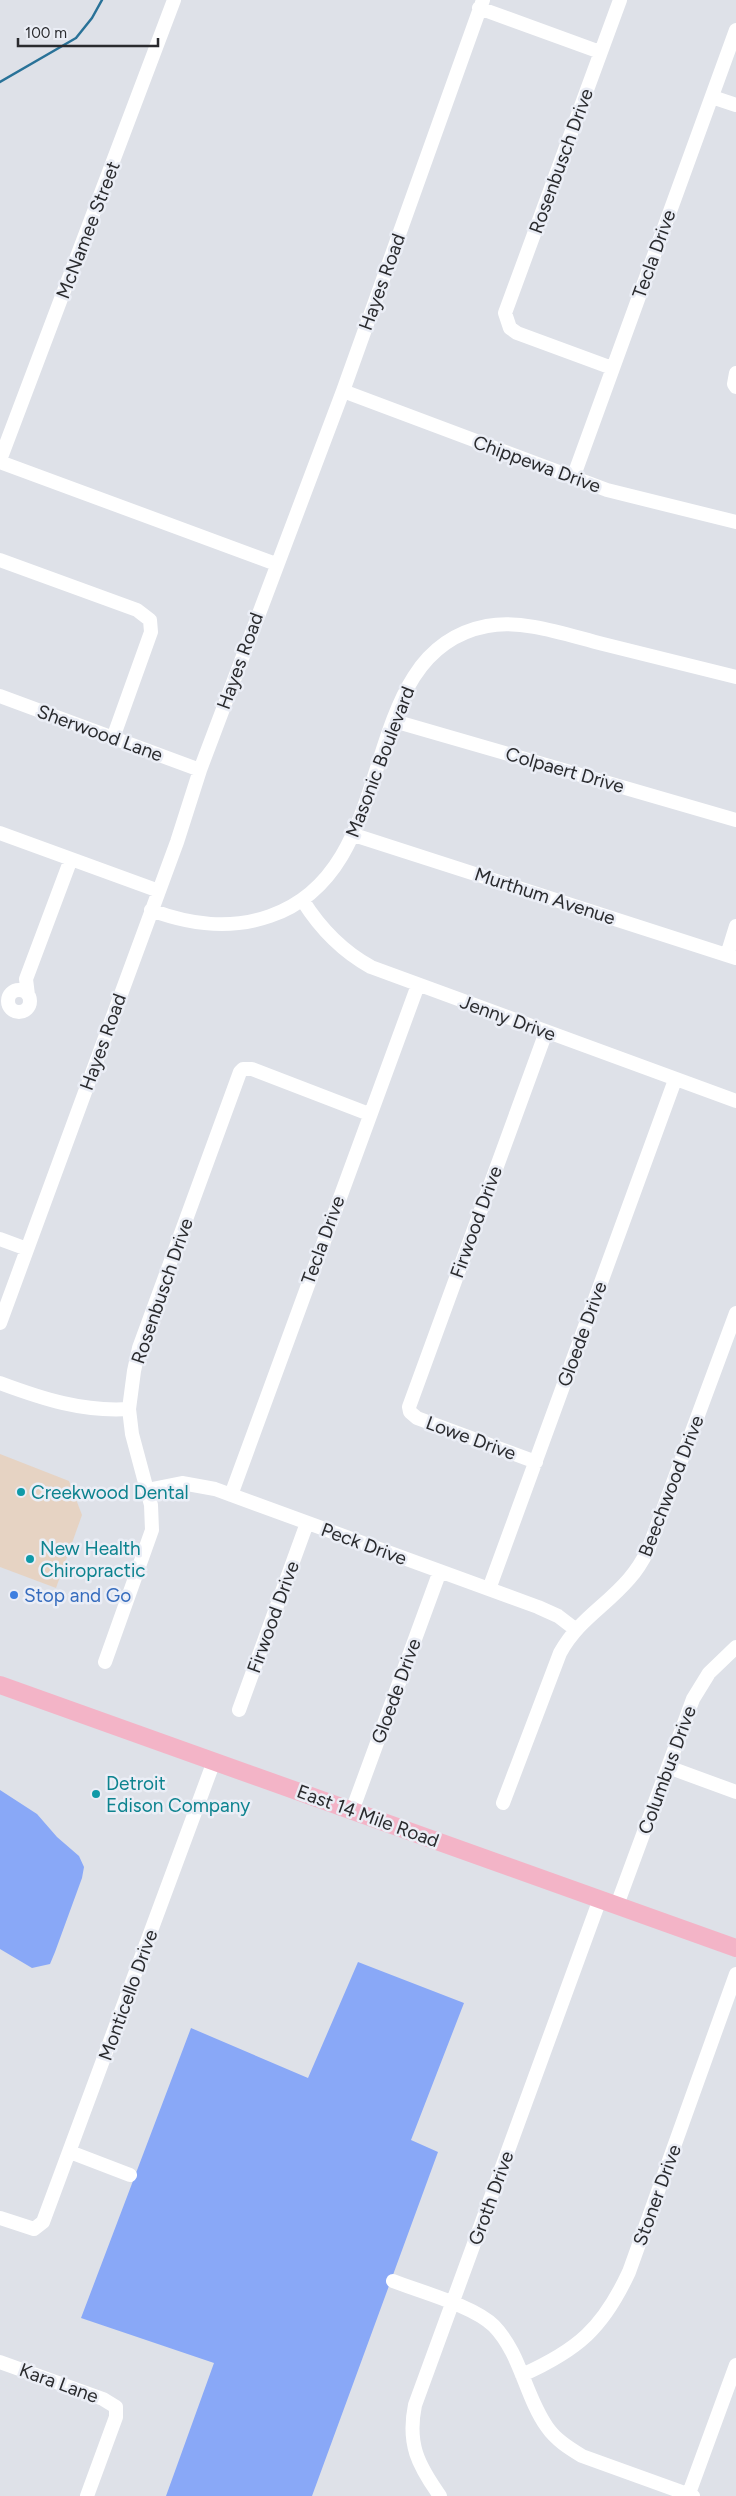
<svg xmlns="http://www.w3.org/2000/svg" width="736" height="2496" viewBox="0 0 736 2496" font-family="Figtree,sans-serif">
<rect width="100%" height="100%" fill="#dee1e8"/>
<path fill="#e6d3c3" d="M0,1454L69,1481L82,1515L56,1588L0,1567Z"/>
<path fill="#89a8f7" d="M0,1790L37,1814L57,1837L79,1856L84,1867L82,1878L55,1952L50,1964L32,1968L0,1949Z
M358,1962L464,2003L411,2140L438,2152L312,2496H166L214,2363L81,2318L191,2028L308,2078Z"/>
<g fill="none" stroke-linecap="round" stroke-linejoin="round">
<path stroke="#297298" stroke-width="2.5" d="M0,82L76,38L92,18L102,0"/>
<path stroke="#fff" stroke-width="14" d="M479,8L600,52
M712,97L736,105
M612,368L517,333L510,328L505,313L620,0
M736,373L734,384L736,387
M343,391L607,490L736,522
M0,460L174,0
M0,462L276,564
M573,478L736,30
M0,560L137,610L150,620L151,632L113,738
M0,696L200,770
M394,721L736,820
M0,833L159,891
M354,835L736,958
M303,901C320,928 342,951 371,967L736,1101
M151,910C191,925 230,930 270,916C407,869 350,652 487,626C524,619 567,635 603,644C647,655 692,666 736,677
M727,955L736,926
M8 1001a11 11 0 1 1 22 0a11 11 0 1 1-22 0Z
M28,995L26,979L71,859
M0,1239L27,1249
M0,1323L177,842L200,770L343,391L483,0
M0,1383C43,1399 83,1412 129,1409
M536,1462L417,1418L410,1412L409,1407L546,1032
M147,1490L182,1483L215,1489L538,1607L558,1616L575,1629
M231,1495L418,985
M489,1589L675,1080
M105,1662L152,1530L151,1505L132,1434L129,1409L134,1371L139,1348L240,1072L243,1069H252L369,1114
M239,1710L307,1523
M668,1767L736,1792
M503,1803L560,1653C579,1619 605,1607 629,1579C637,1570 643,1560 648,1550L736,1313
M352,1811L440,1571
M617,1905L693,1699L709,1673L736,1647
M70,2152L130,2175
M0,2218L34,2229L43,2222L214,1761
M393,2281C421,2292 474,2306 494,2326C521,2354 525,2396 547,2427C556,2440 569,2448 582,2456L693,2496
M0,2362L103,2399L116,2407V2417L87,2496
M522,2375C578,2350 603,2328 629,2272L736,1974
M440,2496C418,2465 407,2444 415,2405L600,1899
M688,2496L736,2365"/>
<path stroke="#f3b4c7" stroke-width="18" d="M0,1685L736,1948"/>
</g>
<g fill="#0f9aa8" stroke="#ebeef6" stroke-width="2">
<circle cx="21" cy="1492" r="5"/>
<circle cx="30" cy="1559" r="5"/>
<circle cx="96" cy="1794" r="5"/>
</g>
<circle fill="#3f7fe0" stroke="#ebeef6" stroke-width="2" cx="14" cy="1595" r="5"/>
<g text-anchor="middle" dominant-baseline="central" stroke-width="5" stroke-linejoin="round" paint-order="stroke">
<g font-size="19" fill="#2a2b2e" stroke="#ebeef6">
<text transform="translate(561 161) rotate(-70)">Rosenbusch Drive</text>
<text transform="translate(88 230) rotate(-69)">McNamee Street</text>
<text transform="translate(654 254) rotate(-70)">Tecla Drive</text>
<text transform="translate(382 282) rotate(-70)">Hayes Road</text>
<text transform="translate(537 464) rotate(20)">Chippewa Drive</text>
<text transform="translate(240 661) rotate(-70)">Hayes Road</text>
<text transform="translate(100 733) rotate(20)">Sherwood Lane</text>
<text transform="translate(380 762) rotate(-69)">Masonic Boulevard</text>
<text transform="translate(565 770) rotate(16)">Colpaert Drive</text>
<text transform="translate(545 896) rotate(18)">Murthum Avenue</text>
<text transform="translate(508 1018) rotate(20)">Jenny Drive</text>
<text transform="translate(103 1042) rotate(-70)">Hayes Road</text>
<text transform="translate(476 1222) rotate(-70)">Firwood Drive</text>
<text transform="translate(323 1240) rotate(-70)">Tecla Drive</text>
<text transform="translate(162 1291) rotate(-71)">Rosenbusch Drive</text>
<text transform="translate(582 1334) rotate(-70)">Gloede Drive</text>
<text transform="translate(471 1438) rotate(20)">Lowe Drive</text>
<text transform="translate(671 1486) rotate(-69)">Beechwood Drive</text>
<text transform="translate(364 1544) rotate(20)">Peck Drive</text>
<text transform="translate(273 1617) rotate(-70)">Firwood Drive</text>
<text transform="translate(396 1691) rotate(-70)">Gloede Drive</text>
<text transform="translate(667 1770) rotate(-70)">Columbus Drive</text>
<text transform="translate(368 1816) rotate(20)">East 14 Mile Road</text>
<text transform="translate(128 1995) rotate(-70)">Monticello Drive</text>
<text transform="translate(657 2195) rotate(-70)">Stoner Drive</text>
<text transform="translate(491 2198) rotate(-70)">Groth Drive</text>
<text transform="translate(59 2383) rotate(20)">Kara Lane</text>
</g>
<g font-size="19" fill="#0d838f" stroke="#ebeef6" text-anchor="start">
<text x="31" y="1492">Creekwood Dental</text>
<text x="40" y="1548">New Health<tspan x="40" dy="22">Chiropractic</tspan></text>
<text x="106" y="1783">Detroit<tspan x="106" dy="22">Edison Company</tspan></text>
</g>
<g font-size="19" fill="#366cbe" stroke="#ebeef6" text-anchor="start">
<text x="24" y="1595">Stop and Go</text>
</g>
</g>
<path d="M18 38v8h140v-8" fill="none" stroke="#2a2b2e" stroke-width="2.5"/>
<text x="25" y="38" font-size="15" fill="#2a2b2e" stroke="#ebeef6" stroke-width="4" paint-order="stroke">100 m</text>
</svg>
